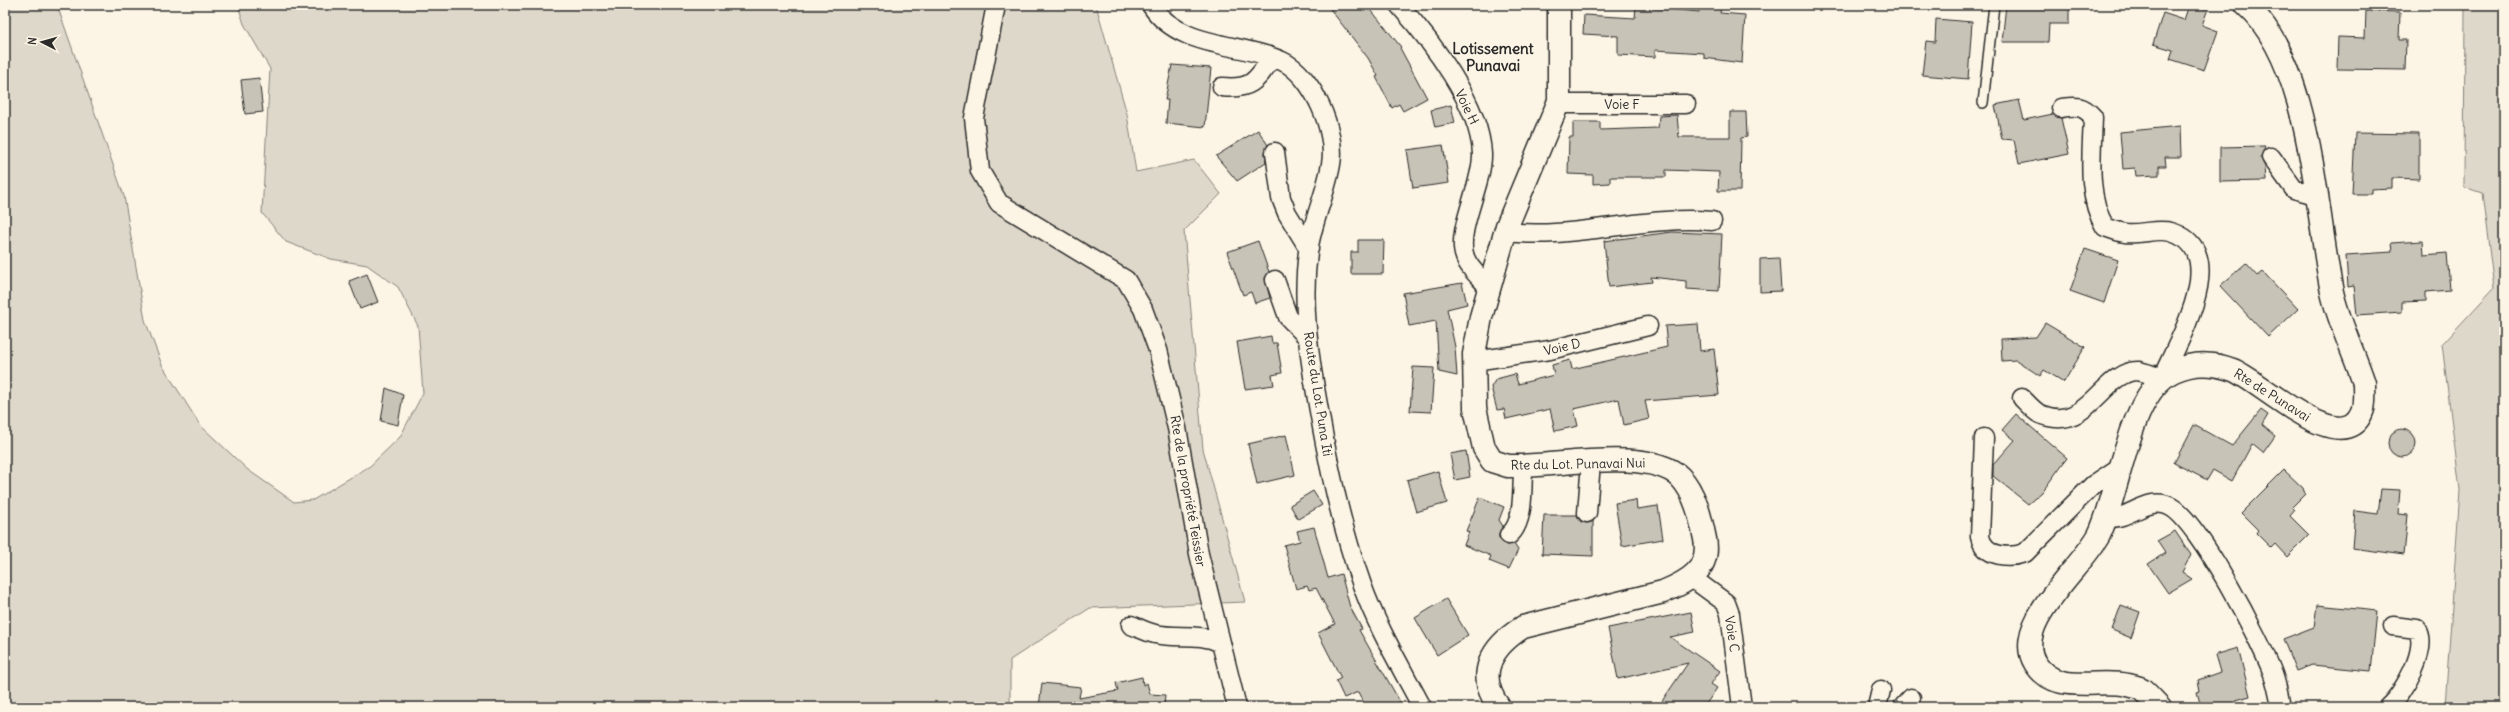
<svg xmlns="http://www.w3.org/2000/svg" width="2509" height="712" viewBox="0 0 2509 712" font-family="Delius,sans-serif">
<rect width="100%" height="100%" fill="#fcf5e5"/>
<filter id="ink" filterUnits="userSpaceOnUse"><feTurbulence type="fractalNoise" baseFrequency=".025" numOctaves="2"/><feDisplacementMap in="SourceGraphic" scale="8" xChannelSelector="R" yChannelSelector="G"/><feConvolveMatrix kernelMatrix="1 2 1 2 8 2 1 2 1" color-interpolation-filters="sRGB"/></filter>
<g filter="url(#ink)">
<path fill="#ded8ca" stroke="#84827a" d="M5,5H57L124,196L145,320L162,365L200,425L248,470L294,502L313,500L370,466L400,437L423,393L418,326L398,287L367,265L331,259L286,242L262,213L270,69L244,24L238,5H1096L1127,114L1136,172L1194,160L1221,194L1184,231L1203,449L1245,602L1090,608L1010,660V707H5Z
M2465,5H2504V707H2445L2460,490L2442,344L2494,288L2482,193L2464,187Z"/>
<path fill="#c8c3b7" stroke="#2b2b2b" d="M1327,5H1367L1401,47L1400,48L1427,98L1403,111L1399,104L1392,108L1376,77L1378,76L1368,58Z
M1636,5H1657V8L1699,12L1700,5H1721L1720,13L1745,15L1742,63L1704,58V53L1655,50V57L1618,55V36L1583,34L1584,15L1635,18Z
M2006,5H2069V24H2049L2048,42H2002Z
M2189,5L2208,9L2202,25L2218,31L2204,70L2170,59L2173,50L2153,44L2163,13L2184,20Z
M2366,11L2400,12L2399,40H2406L2405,70L2337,69L2338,37L2365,38Z
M1936,19L1972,22L1968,79L1922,75L1926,41L1935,42Z
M1172,65L1211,68L1205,127L1166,123L1168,100H1165Z
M259,78L263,112L245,114L241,80Z
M2019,100L2024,120L2053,114L2061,118L2069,154L2019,164L2014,140L2002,139L1995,105Z
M1451,105L1455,123L1435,127L1431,110Z
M1730,112H1746L1747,137L1741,138L1740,191H1718L1719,172L1666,170V177H1610V183L1593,184V175L1568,174L1569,137H1573V122H1600V130L1658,128L1659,116L1677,115L1679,137H1730Z
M2180,126L2181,157H2165L2166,166H2159V175L2136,176L2135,168L2123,169L2120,132Z
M1258,130L1268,145L1265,153L1266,162L1237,181L1216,156Z
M2355,133L2419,134V179L2392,178V188L2371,189V194H2352Z
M1443,145L1449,183L1413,188L1407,150Z
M2265,146L2261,158L2265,167L2266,181L2220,182V147Z
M1672,232L1722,234L1719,291L1686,289V281L1651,277L1652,282L1609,287L1604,241Z
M1358,240H1384L1383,274H1351V252H1358Z
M1258,241L1269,272L1265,278L1270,298L1255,303L1251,292L1243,295L1227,252Z
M2423,241L2424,255L2447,253L2450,290L2426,292V301L2402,302V312L2357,315L2354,286L2348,287L2346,255L2392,252L2391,243Z
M2085,249L2118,260L2104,303L2070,291Z
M1779,258L1781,291L1760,292V259Z
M2246,263L2258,276L2263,272L2298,309L2268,337L2220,286Z
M367,274L378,302L360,309L349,281Z
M1462,283L1467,304L1447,309L1455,347L1457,376L1439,372L1436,321L1409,326L1403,293Z
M2045,323L2085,347L2064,382L2044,370L2040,376L2016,360L2002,361L2001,339L2036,337Z
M1698,324L1700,351L1714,349L1719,395L1645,401L1649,419L1624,425L1619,399L1574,409L1578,426L1555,431L1550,409L1506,419L1504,409L1497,410L1491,387L1496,379L1515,374L1518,384L1554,375L1552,365L1570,360L1572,369L1667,347L1665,326Z
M1271,336L1272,343H1277L1282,373L1272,375L1274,385L1245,389L1237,342Z
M1413,367L1434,368L1431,412L1410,411Z
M386,388L403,395L398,425L381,421Z
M2261,410L2268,415L2262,425L2275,436L2263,453L2252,444L2232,481L2213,470L2207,480L2174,463L2194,425L2232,446Z
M2016,414L2067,458L2042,492L2028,504L1993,476V465L2015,440L2002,430Z
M2388 443a14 14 0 1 1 28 0a14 14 0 1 1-28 0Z
M1286,435L1295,475L1257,484L1248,444Z
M1466,451L1470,477L1455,480L1450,454Z
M2284,470L2303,488L2305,494L2292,507L2295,510L2290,516L2309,535L2287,557L2275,544L2271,548L2256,533L2258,530L2241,513Z
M1438,471L1447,503L1416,512L1407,480Z
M2381,489L2400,490L2398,514L2408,515L2404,555L2352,548L2355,511L2378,514Z
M1313,491L1322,505L1298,519L1290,505Z
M1480,497L1504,507L1499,520L1503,526L1499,533V538L1507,545L1514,544L1518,550L1509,569L1489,561L1491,556L1464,545L1469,532L1466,531Z
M1636,500L1637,509L1658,506L1663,539L1622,546L1615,503Z
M1544,515H1577L1581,522L1587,523L1593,521V556L1542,554Z
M1314,527L1328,578L1341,574L1350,607L1362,629L1359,630L1403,707H1366L1358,692L1344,698L1336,681L1341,678L1318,633L1335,624L1316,588L1309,590L1307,586L1296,589L1284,545L1300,541L1297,531Z
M2175,531L2191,555L2182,572L2192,579L2168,593L2148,564L2165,553L2157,541Z
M1446,599L1468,635L1437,655L1415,618Z
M2121,605L2140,612L2131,638L2112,630Z
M2317,605L2377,611L2371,671L2312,665L2296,671L2283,639L2314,627Z
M1691,612L1695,632L1670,637L1720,671L1711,684L1717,688L1704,707H1671L1662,701L1688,663L1618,679L1608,628Z
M2238,648L2250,696L2235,700L2237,707H2201L2197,692L2200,691L2198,680L2220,672L2215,655Z
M1142,677L1143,685L1147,683L1150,694L1165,695L1164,707H1039L1042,683L1081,687L1079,698L1118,691L1116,683Z"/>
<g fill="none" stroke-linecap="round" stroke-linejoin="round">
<g stroke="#2b2b2b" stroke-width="12">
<path id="lane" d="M1983,103L1994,5"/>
</g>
<g stroke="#2b2b2b" stroke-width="21">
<path id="street" d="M996,5L974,118L980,171L999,203L1126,280L1143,309L1158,350L1177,428L1199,554L1237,707
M1151,5C1179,49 1240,42 1282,61C1313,75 1337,132 1331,164C1326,194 1312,222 1308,252C1303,290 1306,332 1312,370C1324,442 1337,515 1362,585C1377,627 1401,667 1422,707
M1399,5C1431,41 1480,104 1482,154C1483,184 1455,232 1465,257C1469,269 1482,279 1489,288
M1222,87C1251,90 1256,81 1272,58
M1558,104H1686
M1275,152L1281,198L1287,213L1309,249
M2271,157L2294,189L2316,195
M1506,232C1575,240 1643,215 1712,221
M1275,280L1288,317L1308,338
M1474,361L1550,350L1648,326
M2022,398C2027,403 2032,409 2038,413C2041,415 2046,416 2049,417C2090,427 2105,370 2138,371C2145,372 2154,376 2162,378C2177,343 2233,250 2171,232C2157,228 2140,235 2125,233C2119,232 2111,229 2105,227C2086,196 2092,152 2093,117C2083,105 2076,106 2061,108
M1984,438L1980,537C1985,558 2010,558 2025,553L2093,485L2120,467
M1587,513L1591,462
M2104,519C2110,518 2116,518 2122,516C2137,511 2154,497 2171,507C2199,522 2261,641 2273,674C2277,685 2279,696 2281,707
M1509,535C1525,522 1522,486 1523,467
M1692,578L1726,603L1730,614L1742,707
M1131,625C1139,628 1147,632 1155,634C1178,639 1199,632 1221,643
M1877,707L1881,690
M1903,707L1911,698
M2388,707C2403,694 2430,648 2417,629L2393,626"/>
</g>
<g stroke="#2b2b2b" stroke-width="25">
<path id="secondary" d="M1499,707C1474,673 1493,646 1523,627L1663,592C1687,582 1711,570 1705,539C1701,519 1695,492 1680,477C1648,446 1551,468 1508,466L1492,461L1484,448L1475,408L1474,354L1481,317L1507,226L1559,101V5
M2160,707C2154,701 2148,694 2142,689C2138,687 2132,686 2128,685C2097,678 2055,696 2035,663C2011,624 2081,569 2099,535C2120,493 2128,392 2174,371C2193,362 2214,363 2233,370C2261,381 2345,464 2363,409C2365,400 2364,392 2364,383C2354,353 2339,323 2332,292C2315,209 2312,64 2246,5"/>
</g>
<use href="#lane" stroke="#fcf5e5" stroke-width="9"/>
<use href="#street" stroke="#fcf5e5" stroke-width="18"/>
<use href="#secondary" stroke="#fcf5e5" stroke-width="22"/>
</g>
</g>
<g text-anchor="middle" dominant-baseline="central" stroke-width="3" stroke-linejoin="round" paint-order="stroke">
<g font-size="13" fill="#2b2b2b" stroke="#fcf5e5">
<text x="1622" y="104">Voie F</text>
<text transform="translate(1467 107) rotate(64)">Voie H</text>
<text transform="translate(1562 347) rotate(-13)">Voie D</text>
<text transform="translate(1318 394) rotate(81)">Route du Lot. Puna Iti</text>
<text transform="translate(2272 395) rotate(32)">Rte de Punavai</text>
<text transform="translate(1578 464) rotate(-1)">Rte du Lot. Punavai Nui</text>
<text transform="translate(1188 491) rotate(80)">Rte de la propriété Teissier</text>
<text transform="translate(1732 634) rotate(81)">Voie C</text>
</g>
<g font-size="15" font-weight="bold" fill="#2b2b2b" stroke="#fcf5e5">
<text x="1493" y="48">Lotissement<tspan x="1493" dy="17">Punavai</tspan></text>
</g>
</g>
<rect width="2509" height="712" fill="none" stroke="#fcf5e5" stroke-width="20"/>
<rect x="10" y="10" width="2489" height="692" fill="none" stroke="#2b2b2b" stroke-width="1.5" filter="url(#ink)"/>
<g transform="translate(42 42) rotate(276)" stroke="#fcf5e5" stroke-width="3" paint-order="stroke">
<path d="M0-3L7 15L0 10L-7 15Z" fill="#2b2b2b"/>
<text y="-6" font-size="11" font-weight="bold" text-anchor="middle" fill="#2b2b2b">N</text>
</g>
</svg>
